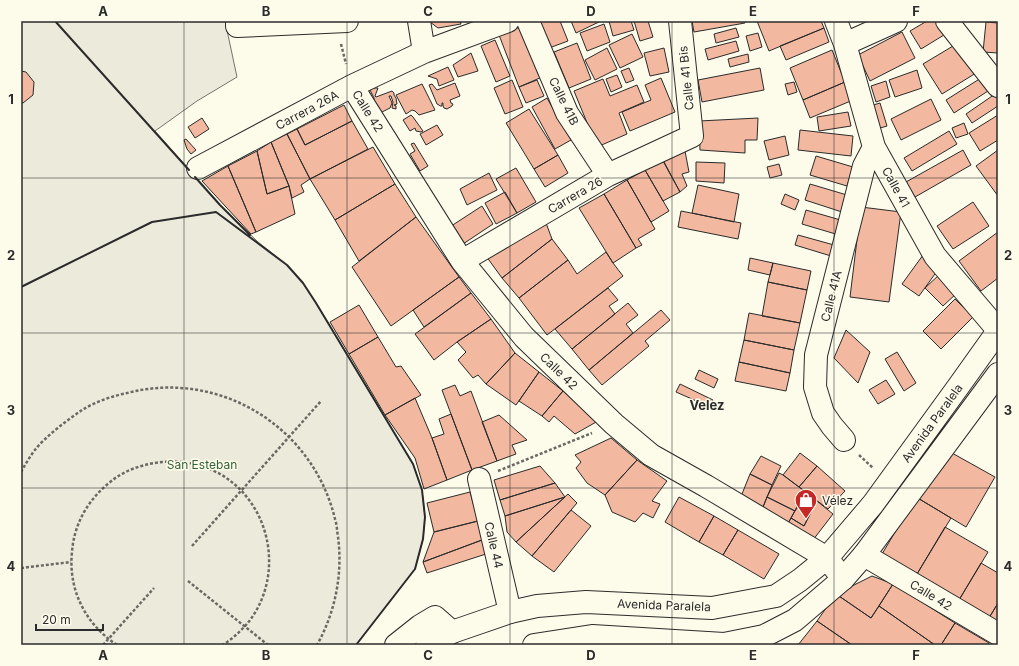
<svg xmlns="http://www.w3.org/2000/svg" width="1019" height="666" viewBox="0 0 1019 666" font-family="Inter,sans-serif">
<rect width="100%" height="100%" fill="#fdfbea"/>
<path fill="#ecebdb" stroke="#74746e" d="M21,21H225L237,77L197,101L155,131L220,205L258,242L287,265L303,283L316,303L413,464L422,490L425,517L423,539L415,569L356,645H21Z"/>
<path fill="#f2b8a0" stroke="#2b2b2b" d="M430,21H460L461,24L438,28L430,22Z
M538,21H560L568,41L549,48Z
M571,21H601L576,33Z
M609,21H631L634,30L613,36Z
M634,21H648L653,37L640,41Z
M692,21H745V23L694,32Z
M757,21H821L824,28L769,51Z
M927,21H935L944,35L921,49L910,31Z
M986,22L998,23V53L983,52Z
M604,24L610,42L587,51L580,33Z
M522,26L542,77L519,87L499,35Z
M736,28L739,37L716,43L714,34Z
M824,28L829,42L786,60L780,46Z
M902,32L915,58L870,81L858,55Z
M758,33L762,47L750,51L746,36Z
M632,34L643,57L620,68L609,45Z
M495,40L510,76L496,82L481,46Z
M736,41L739,51L708,60L705,49Z
M577,43L591,79L569,88L554,52Z
M958,43L976,73L942,94L923,64Z
M607,48L617,69L595,80L585,60Z
M664,48L669,72L650,76L644,53Z
M832,50L845,82L803,100L790,68Z
M471,53L478,71L458,77L453,65Z
M748,54L749,62L730,67L728,59Z
M448,67L454,80L439,86L437,79L428,76Z
M629,68L634,80L626,83L621,71Z
M760,68L764,90L702,102L698,80Z
M917,70L922,88L895,97L889,80Z
M21,71L26,72L34,82L33,95L23,103H21Z
M617,75L622,87L611,92L606,79Z
M661,78L675,112L630,131L622,112L651,100L645,85Z
M981,78L988,91L954,113L946,100Z
M603,79L610,96L637,85L644,102L619,113L627,134L597,147L574,91Z
M512,80L523,107L505,114L494,88Z
M537,80L544,96L526,103L519,87Z
M886,81L890,97L876,102L871,86Z
M794,82L797,92L788,95L785,84Z
M845,82L853,100L810,118L803,100Z
M455,83L460,96L450,100L451,103L453,104L452,106L447,109L444,108L443,106V103H442V106H440L439,105L437,104L429,85L432,84L437,90Z
M422,84L435,110L419,115L415,111L412,110L406,114L396,95Z
M374,88H378L375,96L376,97L392,91L394,93V95L396,98L397,104L394,105L396,106V109L392,108L393,102L391,96H389L392,103L390,108L380,113L374,107L376,104L374,102V98L370,90Z
M998,92V106L972,123L966,114Z
M547,98L571,140L555,149L532,107Z
M931,99L941,120L901,140L891,119Z
M880,103L887,126L877,129L870,106Z
M344,105L352,121L305,145L297,129Z
M529,109L558,155L534,169L506,123Z
M848,112L851,126L819,131L817,117Z
M411,115L413,117L423,131L421,132L416,131L415,128L410,131L403,120Z
M998,115V140L980,151L969,133Z
M202,118L209,129L195,138L188,127Z
M758,118L757,140H745V153L700,150L699,121Z
M352,121L368,149L310,179L287,134L297,129L305,145Z
M964,123L968,134L956,138L952,128Z
M437,125L443,135L426,145L420,134Z
M800,130L853,136L851,156L798,150Z
M949,131L957,144L912,171L904,158Z
M287,134L310,179L301,185L304,192L292,198L289,186L271,142Z
M785,136L789,155L769,160L764,141Z
M186,139L196,150L191,154L187,149L184,140Z
M271,142L289,186L267,194L257,151Z
M414,143L428,166L420,171L410,154L415,151L411,144Z
M373,147L395,184L335,220L310,179Z
M963,150L971,165L915,197L906,182Z
M998,150V196L976,166Z
M257,151L267,194L289,186L295,214L256,232L228,166Z
M685,151L689,172L682,174L687,186L680,192L663,161Z
M558,155L568,173L545,187L534,169Z
M816,156L853,167L847,186L810,175Z
M663,160L680,192L663,201L645,170Z
M696,162L725,163L724,183L696,181Z
M779,164L782,175L770,178L767,167Z
M228,166L256,232L251,234L202,181Z
M516,168L536,202L517,213L496,179Z
M645,170L669,211L651,222L627,180Z
M489,173L497,190L467,205L460,189Z
M627,180L655,229L638,239L642,245L636,248L604,194Z
M395,184L416,217L359,261L335,220Z
M810,184L847,195L842,212L805,200Z
M698,185L739,194L734,222L692,213Z
M505,192L517,213L496,224L485,203Z
M604,194L636,248L613,263L579,208Z
M785,194L799,200L795,210L781,204Z
M973,202L989,226L953,249L937,226Z
M482,206L493,224L457,248L445,230Z
M861,207L901,212L889,302L850,297Z
M806,210L844,221L839,235L802,224Z
M681,211L741,223L738,239L678,227Z
M416,217L459,277L391,326L352,267Z
M546,223L552,239L502,278L486,256Z
M998,232V278L981,291L959,261Z
M798,235L834,245L831,256L795,245Z
M552,239L568,260L519,298L502,278Z
M606,252L613,263L623,276L547,335L519,298L568,260L577,274Z
M923,255L940,267L919,296L902,284Z
M750,258L773,263L770,275L748,270Z
M773,263L811,271L807,290L768,282Z
M941,273L958,292L943,306L925,288Z
M459,277L471,293L424,327L413,310Z
M768,282L807,290L800,323L762,316Z
M608,288L618,300L609,306L615,314L572,349L555,329Z
M471,293L491,319L457,342L434,360L415,334Z
M955,299L973,317L941,349L923,331Z
M628,303L638,315L626,324L633,333L589,370L572,349Z
M359,305L378,337L349,354L330,322Z
M661,310L670,320L645,341L649,346L602,385L589,370Z
M749,313L800,323L794,350L744,340Z
M491,319L515,353L486,384L478,375L473,378L458,360L466,352L457,342Z
M846,330L870,352L858,383L834,358Z
M378,337L396,367L401,366L421,395L385,415L349,354Z
M744,340L794,350L790,373L739,362Z
M897,352L916,383L904,391L885,359Z
M515,353L539,372L516,405L486,384Z
M739,362L790,373L786,391L735,381Z
M699,370L718,379L714,388L695,379Z
M539,372L563,391L542,416L519,401Z
M886,380L895,394L878,404L869,390Z
M680,384L713,400L710,407L676,392Z
M455,385L460,396L471,391L497,461L472,470L442,390Z
M563,391L598,421L575,434L554,416L549,422L542,416Z
M415,398L432,438L447,480L424,489L415,458L385,415Z
M451,414L472,470L447,480L432,438L444,434L439,419Z
M499,415L527,440L512,445L516,454L497,461L482,422Z
M611,438L637,460L605,495L587,483L576,468L581,462L575,455Z
M800,453L817,466L799,487L783,475Z
M952,453L995,477L966,527L916,497Z
M761,456L781,466L772,485L750,474Z
M637,460L667,481L652,501L660,504L653,518L643,513L635,522L612,512L605,495Z
M540,466L555,483L500,500L494,480Z
M817,466L845,491L828,509L799,487Z
M779,473L783,475L807,493L795,511L767,497Z
M750,474L772,485L763,507L740,499Z
M555,483L565,497L505,516L500,500Z
M470,492L478,521L434,532L427,503Z
M807,493L833,514L813,540L787,525L791,518L804,526L811,512L799,503Z
M568,494L577,503L532,556L516,542Z
M565,497L516,542L507,532L505,516Z
M679,497L714,516L699,542L665,522Z
M767,497L795,511L787,525L763,507Z
M916,497L951,518L917,574L882,554Z
M799,503L811,512L804,526L791,518Z
M571,510L591,526L554,572L532,556Z
M714,516L738,530L723,555L699,542Z
M478,521L482,540L423,562L434,532Z
M945,527L988,552L959,600L917,574Z
M738,530L779,554L764,579L723,555Z
M482,540L486,554L427,573L423,562Z
M981,563L998,573V603L989,618L959,600Z
M872,576L893,584L871,618L836,594Z
M893,584L955,623L941,645H935L879,606Z
M836,594L871,618L879,606L935,645H852L817,621Z
M998,603V623L989,618Z
M817,621L852,645H798Z
M955,623L989,643L988,645H941Z"/>
<g fill="none" stroke-linecap="round" stroke-linejoin="round">
<g stroke="#2b2b2b" stroke-width="24">
<path id="minor" d="M237,21V26L347,21
M419,21L424,52
M528,21L567,113L608,175
M836,21L845,44L874,147L935,256L998,330
M947,21L998,86
M845,44L896,21
M352,86L462,261L524,337L614,424L651,455L706,486L827,558L843,579
M198,168L352,86L424,52L508,21
M462,261L608,175L692,136L680,21
M844,440L832,426L823,413L815,387L816,355L864,166L874,147
M479,479L510,612
M864,555L998,634
M396,645L420,626L435,617L452,632"/>
</g>
<g stroke="#2b2b2b" stroke-width="24">
<path id="major" d="M427,645L452,632L510,612L537,606L586,602L712,608L776,596L800,580L827,558L873,504L958,387L998,331
M534,645L592,636L724,644L764,636L795,620L843,579L864,555L998,374"/>
</g>
<path stroke="#6a6964" stroke-width="2.5" stroke-dasharray="3 2" stroke-linecap="butt" d="M341,44L346,64
M859,455L873,468
M498,471L592,433
M21,472C25,465 29,458 34,451C46,436 66,421 82,410C95,402 112,396 127,393C220,369 313,427 335,519C337,525 337,531 338,537C343,574 335,613 317,645
M192,546L321,401
M21,568L71,562
M188,581L268,645
M103,645L154,588
M117,645C85,624 68,589 72,552C74,524 88,500 109,483C124,470 143,464 162,462C182,460 202,464 220,474C267,501 283,564 256,611C248,625 236,636 223,645"/>
<use href="#minor" stroke="#fdfbea" stroke-width="22"/>
<use href="#major" stroke="#fdfbea" stroke-width="22"/>
<path stroke="#2b2b2b" stroke-width="2" d="M55,21L189,170
M195,177L220,205L250,235
M21,287L152,222L216,212L287,265L303,283L316,303L413,464L422,490L425,517L423,539L415,569L356,645"/>
</g>
<path fill="none" stroke="#2b2b2b" stroke-width="1" stroke-opacity="0.55" d="M184,21V645M347,21V645M510,21V645M672,21V645M834,21V645M21,178H998M21,333H998M21,488H998"/>
<defs>
<g id="shop-pin" transform="scale(1.15)"><path d="M0 17L-7.5 6A9.5 9.5 0 1 1 7.5 6Z" fill="#c62828" stroke="#fdfbea"/><path d="M-5-2.5h2.3a2.7 3.5 0 0 1 5.4 0H5L5.5 6h-11ZM-1.5-2.5h3a1.5 2.3 0 0 0-3 0Z" fill="#fff"/></g>
</defs>
<g fill-rule="evenodd">
<use href="#shop-pin" x="806" y="500"/>
</g>
<g text-anchor="middle" dominant-baseline="central" stroke-width="3" stroke-linejoin="round" paint-order="stroke">
<g font-size="12" fill="#2b2b2b" stroke="#fdfbea">
<text transform="translate(686 78) rotate(-96)">Calle 41 Bis</text>
<text transform="translate(564 101) rotate(64)">Calle 41B</text>
<text transform="translate(307 110) rotate(-28)">Carrera 26A</text>
<text transform="translate(368 111) rotate(58)">Calle 42</text>
<text transform="translate(896 187) rotate(61)">Calle 41</text>
<text transform="translate(575 195) rotate(-30)">Carrera 26</text>
<text transform="translate(831 296) rotate(-76)">Calle 41A</text>
<text transform="translate(559 371) rotate(44)">Calle 42</text>
<text transform="translate(932 423) rotate(-54)">Avenida Paralela</text>
<text transform="translate(494 545) rotate(77)">Calle 44</text>
<text transform="translate(931 595) rotate(31)">Calle 42</text>
<text transform="translate(664 605) rotate(2)">Avenida Paralela</text>
</g>
<g font-size="12" fill="#34623c" stroke="#fdfbea">
<text x="202" y="464">San Esteban</text>
</g>
<g font-size="12" fill="#2b2b2b" stroke="#fdfbea" text-anchor="start">
<text x="822" y="500">Vélez</text>
</g>
<g font-size="13" font-weight="bold" fill="#2b2b2b" stroke="#fdfbea">
<text x="707" y="405">Velez</text>
</g>
</g>
<rect width="1019" height="666" fill="none" stroke="#fdfbea" stroke-width="44"/>
<path d="M36 624v6h67v-6" fill="none" stroke="#2b2b2b" stroke-width="2"/>
<text x="42" y="624" font-size="12" fill="#2b2b2b" stroke="#fdfbea" stroke-width="3" paint-order="stroke">20 m</text>
<rect x="22" y="22" width="975" height="622" fill="none" stroke="#2b2b2b" stroke-width="1.5"/>
<g font-size="13" text-anchor="middle" font-weight="bold" fill="#2b2b2b">
<text x="103" y="16">A</text>
<text x="266" y="16">B</text>
<text x="428" y="16">C</text>
<text x="591" y="16">D</text>
<text x="753" y="16">E</text>
<text x="916" y="16">F</text>
<text x="11" y="104">1</text>
<text x="1008" y="104">1</text>
<text x="11" y="260">2</text>
<text x="1008" y="260">2</text>
<text x="11" y="415">3</text>
<text x="1008" y="415">3</text>
<text x="11" y="571">4</text>
<text x="1008" y="571">4</text>
<text x="103" y="660">A</text>
<text x="266" y="660">B</text>
<text x="428" y="660">C</text>
<text x="591" y="660">D</text>
<text x="753" y="660">E</text>
<text x="916" y="660">F</text>
</g>
</svg>
